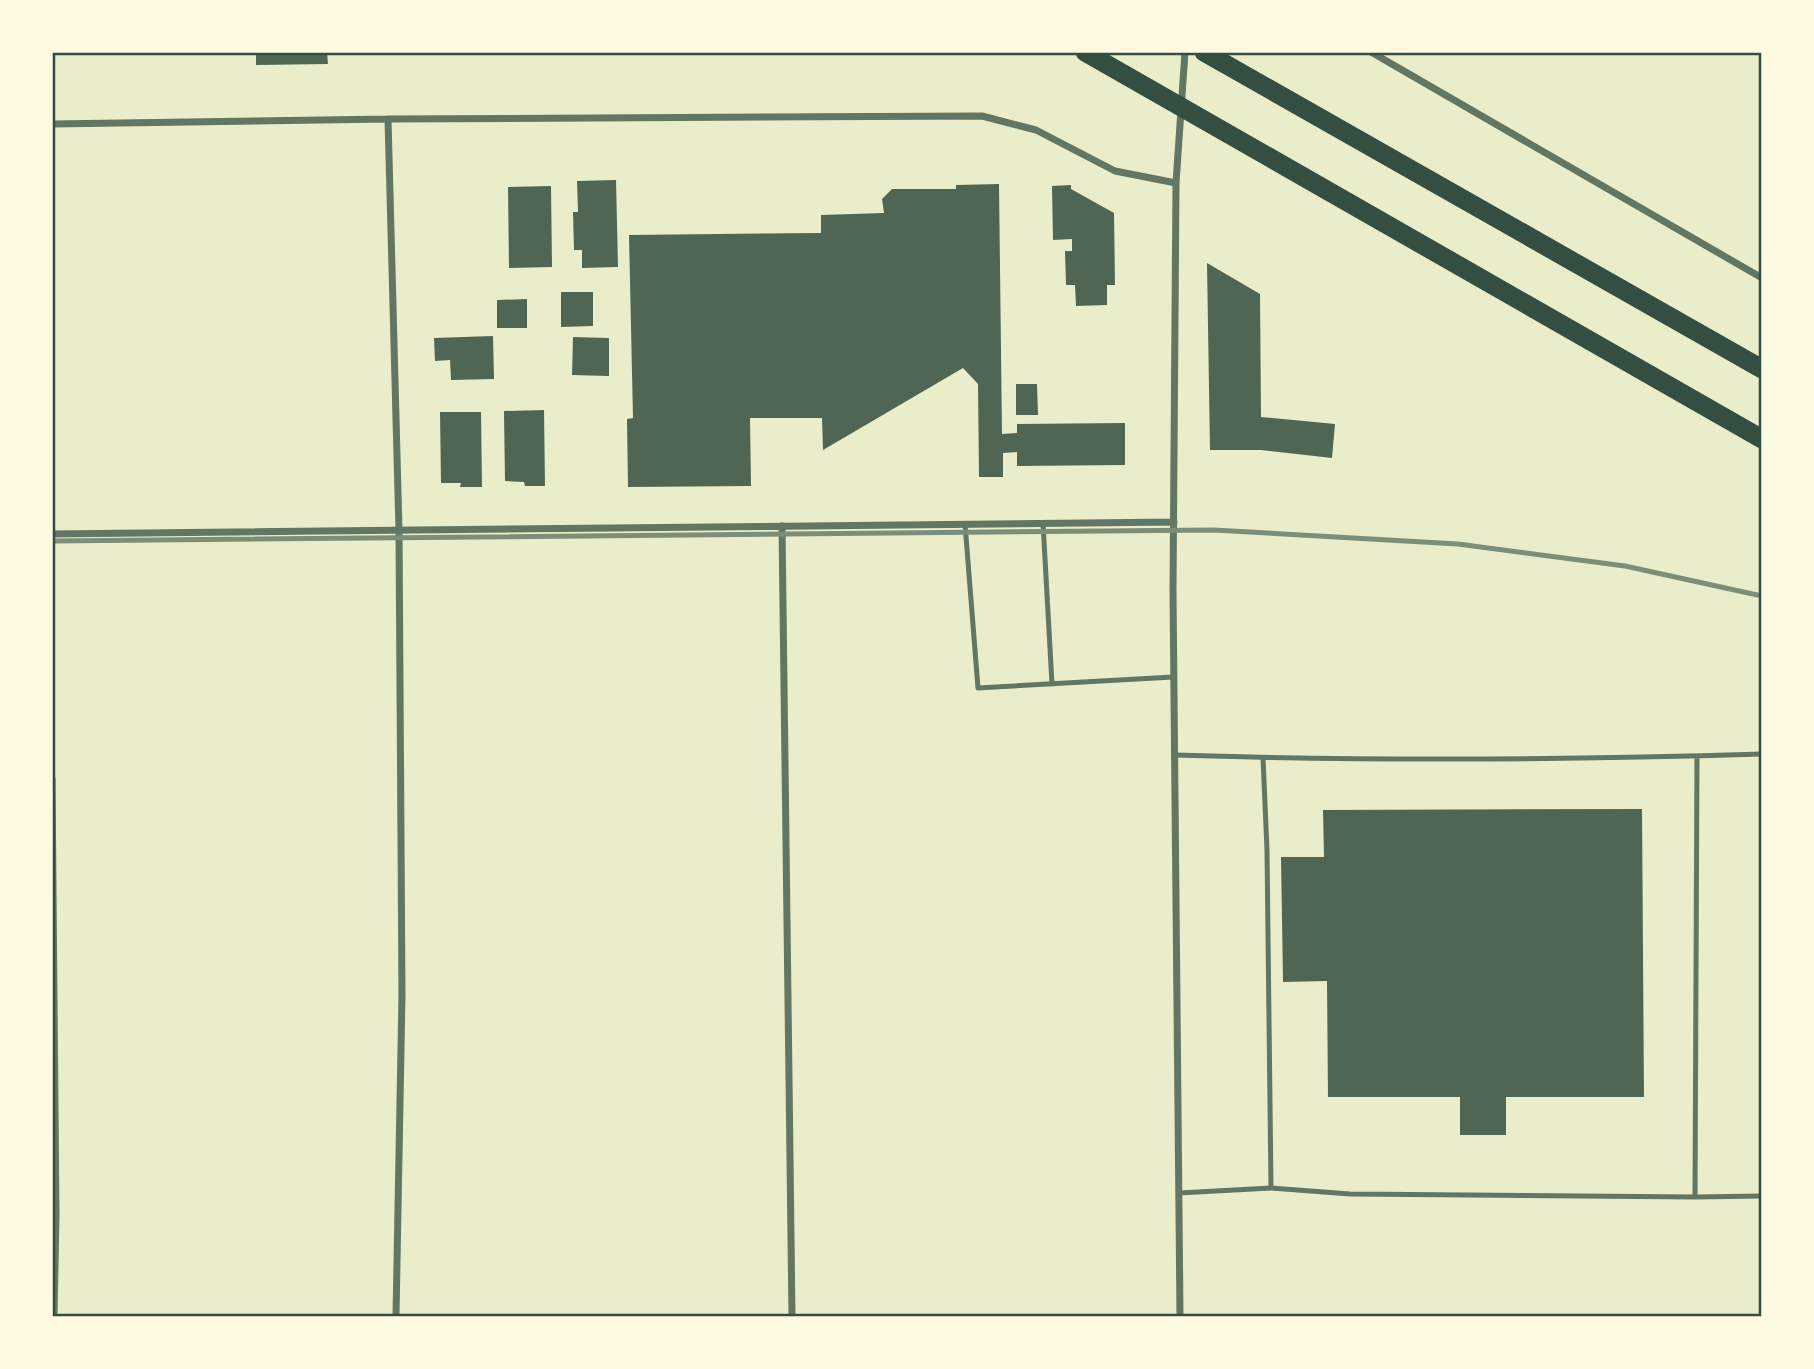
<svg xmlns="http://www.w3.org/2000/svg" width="1814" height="1369" viewBox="0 0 1814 1369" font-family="'Roboto Serif',serif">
<rect width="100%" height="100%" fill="#e9edc9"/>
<path fill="#4f6655" d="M256,52H327L328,64L256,65Z
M616,180L618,267L582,268V250H574L573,212H578L577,181Z
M999,184L1002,434L1017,433V424L1125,423V465L1017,466V452L1003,453V477H979L978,384L963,368L823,450L822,418H750L751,486L628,487L627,419L633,418L629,235L821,233V215L884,213L882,199L892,189H956V185Z
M1071,185V189L1114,213L1115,285H1107V305L1076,306L1075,285H1066L1065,251H1072V239L1053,240L1052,186Z
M551,186L552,267L509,268L508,187Z
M1207,263L1260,294L1261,417L1335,424L1332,458L1261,450H1210Z
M561,292H593V326L561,327Z
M527,299V328H497V300Z
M493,336L494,379L451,380L450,360L435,361L434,338Z
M573,337L609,338V376L572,375Z
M1016,384H1037L1038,415H1016Z
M544,410L545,486H525L524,482L505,481L504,411Z
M440,412H481L482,487H460L461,483H441Z
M1642,809L1644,1097H1506V1135H1460V1097H1328L1327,981L1283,982L1281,857H1324L1323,810Z"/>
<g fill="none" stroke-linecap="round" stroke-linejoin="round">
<path stroke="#617663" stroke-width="5" d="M1043,523L1052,684
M965,524L978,688L1173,677
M1174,755C1370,761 1566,760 1762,754
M1271,1188L1350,1194L1695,1197L1697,756
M1179,1193L1271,1188L1267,850L1263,758
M1695,1197L1762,1196"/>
<path stroke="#617663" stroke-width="7" d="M1371,52L1762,278
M388,119L399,530L402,995L396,1316
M52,124L388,119L982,116L1036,130L1115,171L1176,183
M782,526L792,1316
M52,534L1174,522
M52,779L56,1215L54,1316
M1180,1316L1173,591L1176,183L1185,52"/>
<path stroke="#344e41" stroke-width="19" d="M1085,52L1762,439
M1204,52L1762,369"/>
<path stroke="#7c8e77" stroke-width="5" d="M52,541L1214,530L1458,544L1625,566L1762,596"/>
</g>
<rect width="1814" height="1369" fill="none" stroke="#fefae0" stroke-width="108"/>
<rect x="54" y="54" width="1706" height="1261" fill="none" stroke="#344e41" stroke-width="2.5"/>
</svg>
